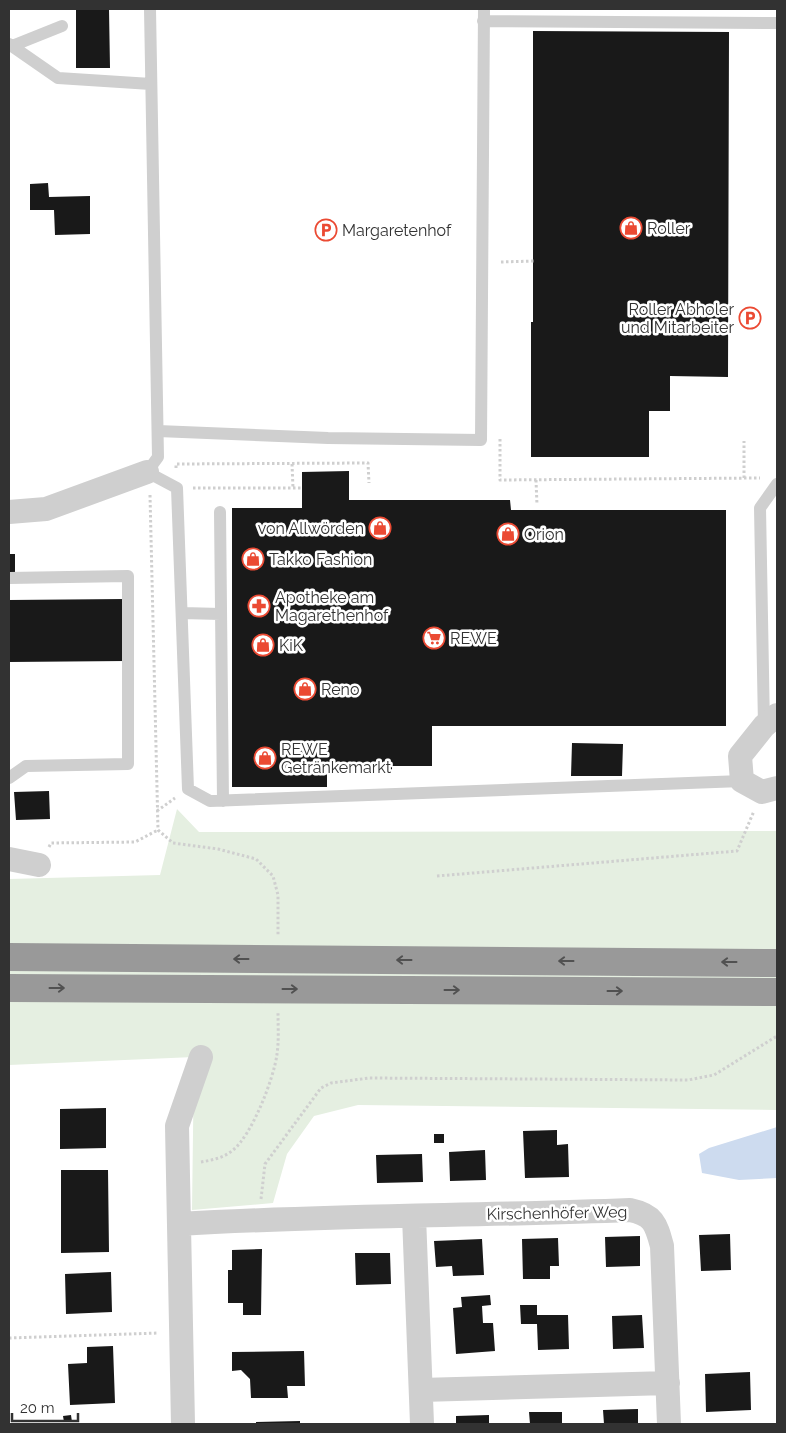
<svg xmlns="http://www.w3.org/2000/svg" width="786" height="1433" viewBox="0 0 786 1433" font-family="Raleway,sans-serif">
<rect width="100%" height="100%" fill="#fff"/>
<path fill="#e5efe1" d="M177,809L199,832L777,831V1110L358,1105L314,1116L287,1154L273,1203L192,1210L194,1057L9,1065V879L160,875Z"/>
<path fill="#cddbef" d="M777,1127V1178L739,1180L702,1173L699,1154L709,1148Z"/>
<path fill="#191919" d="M76,9H109L110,68H76Z
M533,31L729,32L728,377L670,376V411H649V457H531V322H533Z
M48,183L49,197L90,196V234L55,235L54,210H30V184Z
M349,471V500H510L511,510H726V726H432V766H392V773H327V787H232V508H302V472Z
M9,554H15V574H9Z
M125,599L126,661L9,662V600Z
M572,743L623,744L622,776H571Z
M49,791L50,819L16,820L14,792Z
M106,1108V1148L60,1149V1109Z
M557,1130V1145L568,1144L569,1177L525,1178L523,1131Z
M434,1134H444V1143H434Z
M485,1150L486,1180L450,1181L449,1152Z
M422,1154L423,1182L377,1183L376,1155Z
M61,1170H108L109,1252L61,1253Z
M730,1234L731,1270L701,1271L699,1235Z
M640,1236V1266L606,1267L605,1237Z
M558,1238L559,1266H550V1279H523L522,1239Z
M482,1239L484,1275L453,1276L452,1266L436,1267L434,1241Z
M262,1249L261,1315H243V1303H228V1270H232V1250Z
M355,1253H390L391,1284L356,1285Z
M111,1272L112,1312L66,1314L65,1274Z
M490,1295L491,1305L482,1306L483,1323H493L495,1351L456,1354L453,1308L462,1307L461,1297Z
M520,1305H537V1315H568L569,1349L538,1350L537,1324H521Z
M642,1315L644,1348L613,1349L612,1316Z
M113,1346L115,1403L70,1405L68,1364L87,1363V1347Z
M304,1351L305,1386H287L288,1398H251L250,1379L241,1370L232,1371V1352Z
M750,1372L751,1410L706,1412L705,1374Z
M638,1409V1424H604L603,1410Z
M529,1412H562V1424H530Z
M71,1415L72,1422H64L63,1416Z
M489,1415V1424H456V1416Z
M300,1421V1424H256V1422Z"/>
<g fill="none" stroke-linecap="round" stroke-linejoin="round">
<path stroke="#cfcfcf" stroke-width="3" stroke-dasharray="2.5 2.5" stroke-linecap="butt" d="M501,262L534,261
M500,439V480L760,478
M292,464L293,488
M176,468V464L368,463L369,483
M744,478V441
M536,480L537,505
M193,488H303
M150,495L158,830L173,843L218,849L256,859L273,876L278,895V936
M157,811L175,798
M49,847L51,843L135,842L158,830
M437,876L737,851L754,811
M201,1162C212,1160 224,1158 233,1150C252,1135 274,1078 277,1054C279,1041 278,1026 278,1012
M261,1199L265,1164L321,1088L331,1083L369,1078L688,1080L714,1075L777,1036
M9,1338L158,1333"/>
<path stroke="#cfcfcf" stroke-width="12" d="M150,9L158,457L147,472L177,488L188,789L210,801L742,781
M483,21L777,23
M9,44L58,78L151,84
M12,46L62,26
M158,431L328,438L481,440L484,9
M220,512L223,801
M9,578L128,576V764L26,766L9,778
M182,613L221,614
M764,726L760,508L777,484"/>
<path stroke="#cfcfcf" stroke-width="24" d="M9,512L46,509L147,472
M777,715L764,726L740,756L742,781L762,792L777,788
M9,859L39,865
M414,1216L422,1424
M179,1224C329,1215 480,1216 630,1210C654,1215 656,1224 662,1246L669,1424
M421,1390L668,1383
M183,1424L177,1126L201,1057"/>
<path stroke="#999" stroke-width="28" d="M9,957L777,963
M9,988L777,992"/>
</g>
<defs><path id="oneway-shaft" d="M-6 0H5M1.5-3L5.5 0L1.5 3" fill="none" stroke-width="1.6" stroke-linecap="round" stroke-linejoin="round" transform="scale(1.25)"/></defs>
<g stroke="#515151">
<use href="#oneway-shaft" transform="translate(241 959) rotate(-180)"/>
<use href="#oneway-shaft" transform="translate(404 960) rotate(-180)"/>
<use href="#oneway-shaft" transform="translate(566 961) rotate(-180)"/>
<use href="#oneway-shaft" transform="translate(729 962) rotate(-180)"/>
<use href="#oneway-shaft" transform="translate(57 988)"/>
<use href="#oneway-shaft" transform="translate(290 989)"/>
<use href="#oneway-shaft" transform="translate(452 990)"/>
<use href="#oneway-shaft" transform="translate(615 991)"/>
</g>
<defs>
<g id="shop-ring" transform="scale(1.125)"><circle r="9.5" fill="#fff" stroke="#eb4a33" stroke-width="1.5"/><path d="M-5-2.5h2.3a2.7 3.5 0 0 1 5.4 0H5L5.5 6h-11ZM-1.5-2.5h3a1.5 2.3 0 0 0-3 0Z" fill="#eb4a33"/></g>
<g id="parking-ring" transform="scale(1.125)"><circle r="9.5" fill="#fff" stroke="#eb4a33" stroke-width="1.5"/><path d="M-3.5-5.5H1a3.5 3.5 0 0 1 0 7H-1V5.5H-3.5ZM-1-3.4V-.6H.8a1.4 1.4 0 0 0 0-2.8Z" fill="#eb4a33"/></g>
<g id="pharmacy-ring" transform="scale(1.125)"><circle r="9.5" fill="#fff" stroke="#eb4a33" stroke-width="1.5"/><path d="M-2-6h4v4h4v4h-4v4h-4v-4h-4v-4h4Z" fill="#eb4a33"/></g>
<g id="supermarket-ring" transform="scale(1.125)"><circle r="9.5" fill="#fff" stroke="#eb4a33" stroke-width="1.5"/><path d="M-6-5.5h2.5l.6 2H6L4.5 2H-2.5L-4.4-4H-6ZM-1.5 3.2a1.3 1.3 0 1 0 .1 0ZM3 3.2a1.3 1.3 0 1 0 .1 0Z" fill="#eb4a33"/></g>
</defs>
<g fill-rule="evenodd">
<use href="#shop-ring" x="631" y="228"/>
<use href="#parking-ring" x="326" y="230"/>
<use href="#parking-ring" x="750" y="318"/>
<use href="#shop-ring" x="380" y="528"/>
<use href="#shop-ring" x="508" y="534"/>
<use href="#shop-ring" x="253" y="559"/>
<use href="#pharmacy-ring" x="259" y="606"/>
<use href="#supermarket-ring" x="434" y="638"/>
<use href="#shop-ring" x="263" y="645"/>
<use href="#shop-ring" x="305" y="689"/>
<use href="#shop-ring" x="265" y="758"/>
</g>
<g text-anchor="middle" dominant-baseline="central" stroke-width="5" stroke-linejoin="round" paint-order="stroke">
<g font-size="16" fill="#323232" stroke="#fff" text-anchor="start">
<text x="647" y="228">Roller</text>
<text x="342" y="230">Margaretenhof</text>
<text x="734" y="309" text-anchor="end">Roller Abholer<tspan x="734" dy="18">und Mitarbeiter</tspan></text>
<text x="364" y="528" text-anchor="end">von Allwörden</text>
<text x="524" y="534">Orion</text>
<text x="269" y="559">Takko Fashion</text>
<text x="275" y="597">Apotheke am<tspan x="275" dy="18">Magarethenhof</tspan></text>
<text x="450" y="638">REWE</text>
<text x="279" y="645">KiK</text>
<text x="321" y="689">Reno</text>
<text x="281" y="749">REWE<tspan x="281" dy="18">Getränkemarkt</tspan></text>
</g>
<g font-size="16" fill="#323232" stroke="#fff">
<text transform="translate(557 1213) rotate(-1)">Kirschenhöfer Weg</text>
</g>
</g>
<rect width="786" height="1433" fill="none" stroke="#323232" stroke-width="20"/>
<path d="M12 1413v8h66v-8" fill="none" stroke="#323232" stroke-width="2.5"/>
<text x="20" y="1413" font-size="15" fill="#323232" stroke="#ffffff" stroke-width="4" paint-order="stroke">20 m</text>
</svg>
